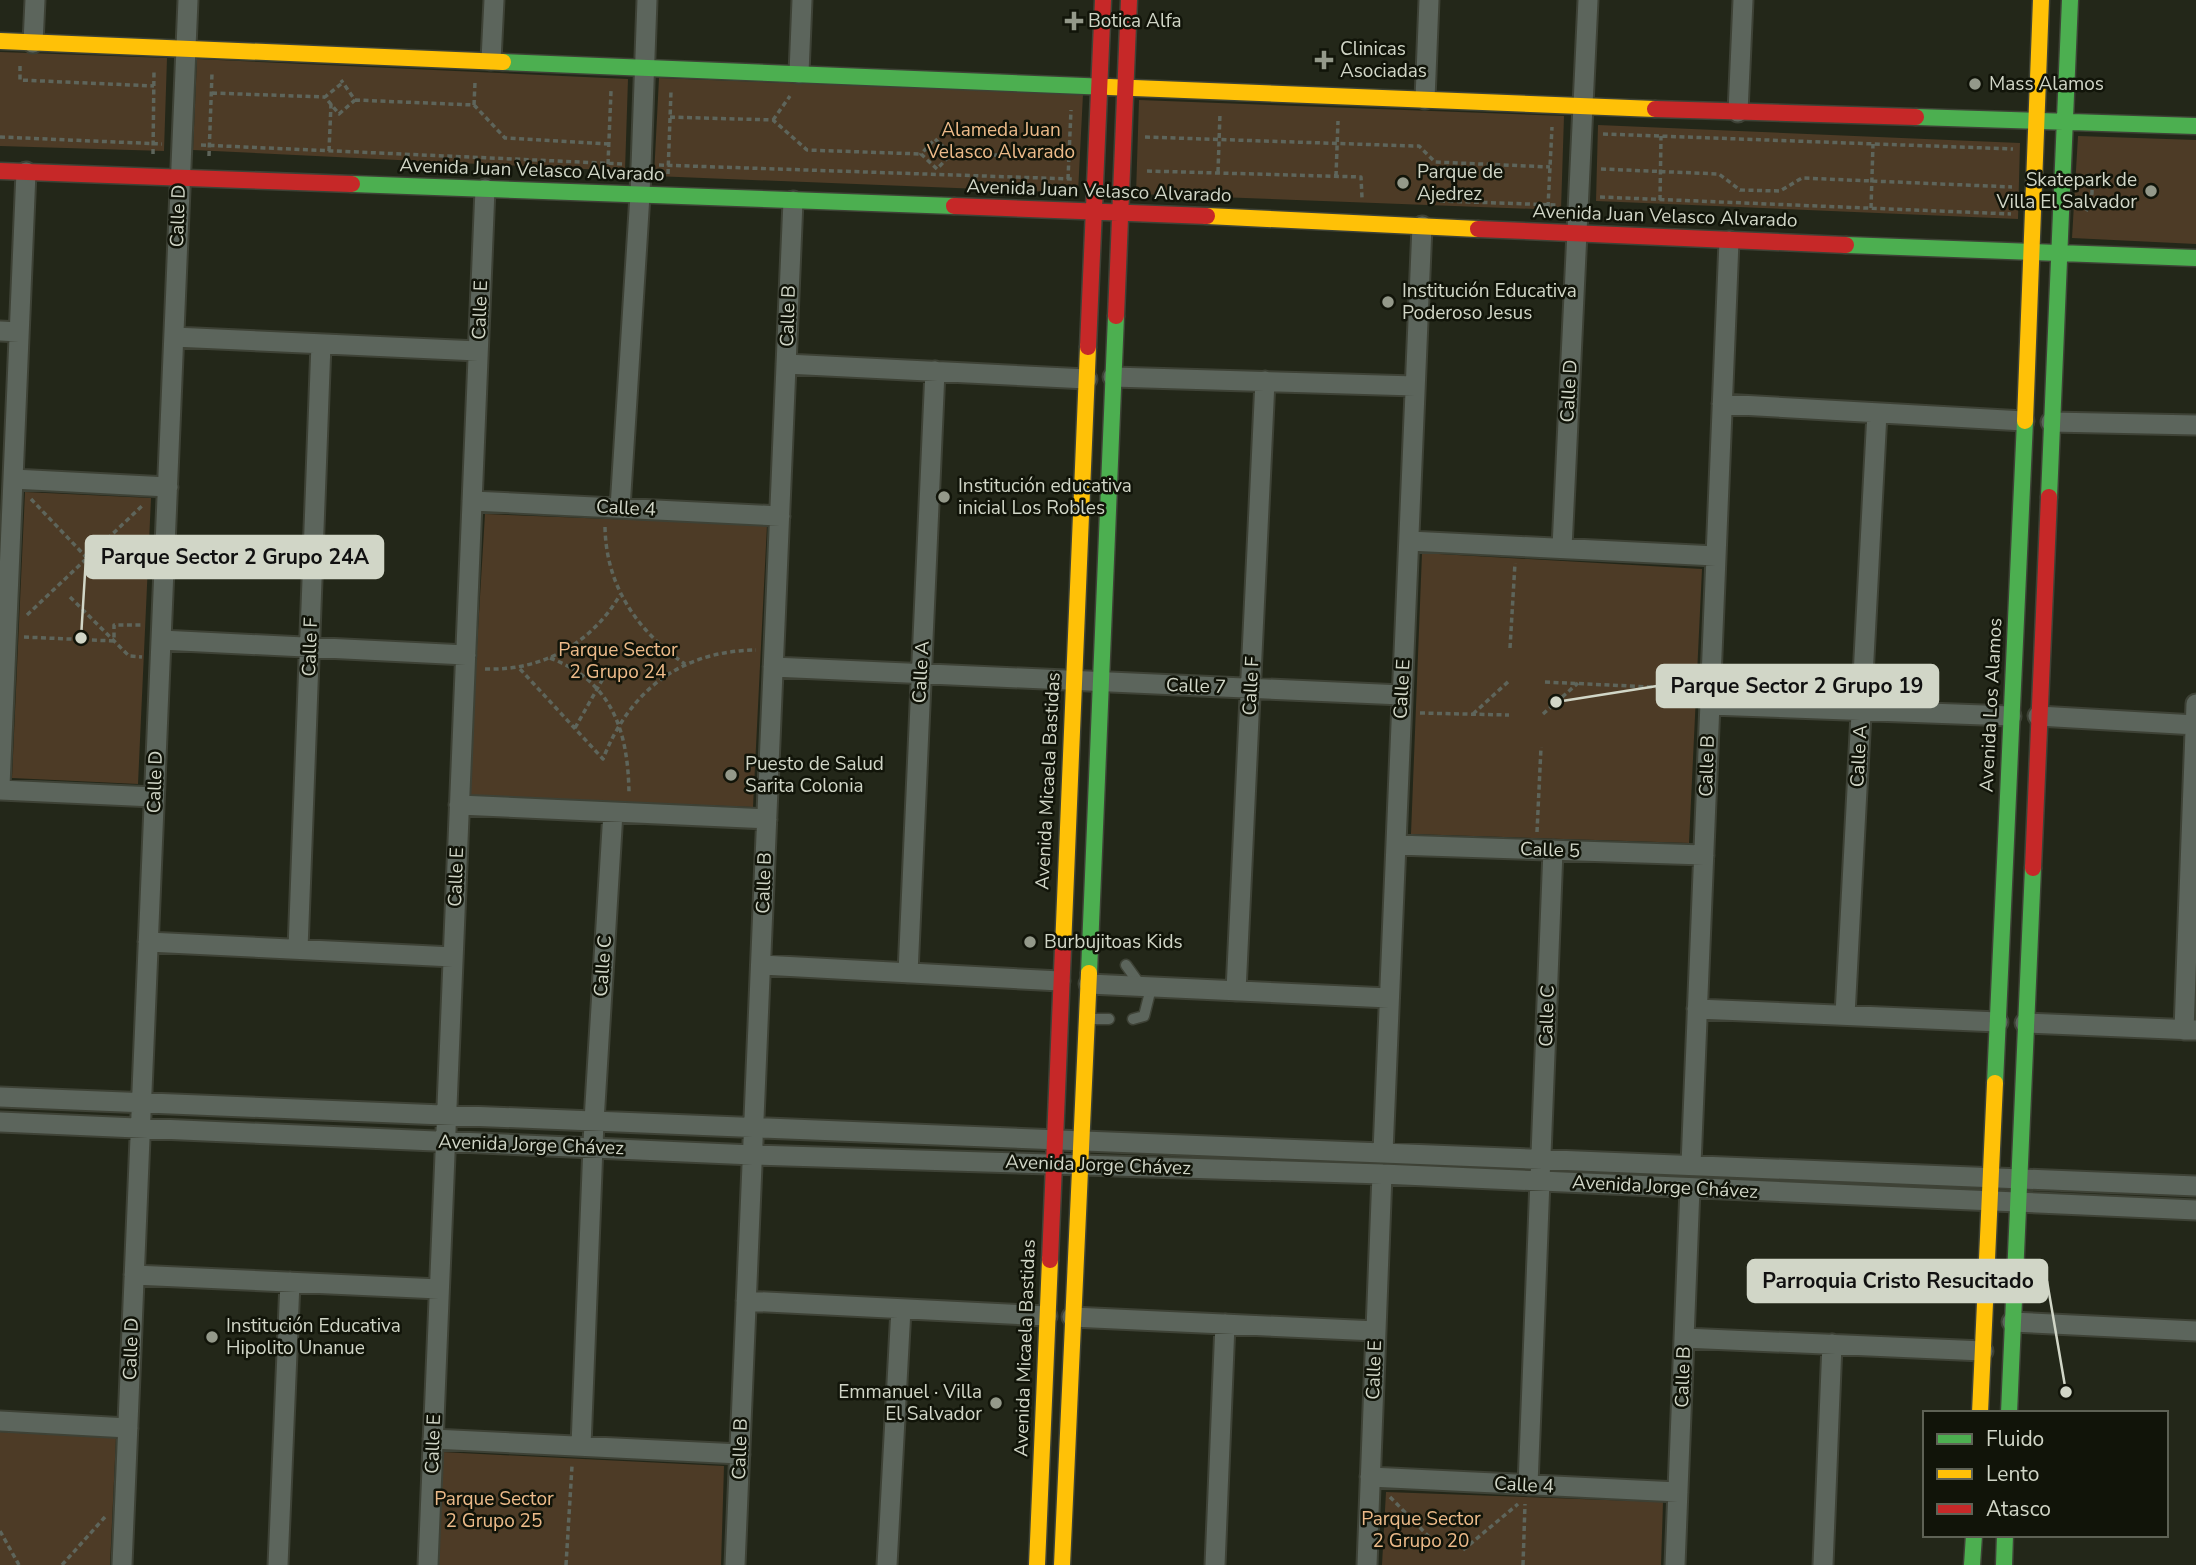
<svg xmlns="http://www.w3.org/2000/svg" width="2196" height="1565" viewBox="0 0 2196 1565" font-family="'Nunito Sans',sans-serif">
<rect width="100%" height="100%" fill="#232719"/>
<path fill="#4d3b26" d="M0,52L167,58L164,151L0,146Z
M197,59L628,79L625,171L193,150Z
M659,78L1083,94L1078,193L654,176Z
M1139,100L1564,116L1561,210L1136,194Z
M1598,125L2020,143L2018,219L1596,201Z
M2078,136L2196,140V244L2072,238Z
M25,492L151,498L138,784L12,778Z
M485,514L767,525L753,807L468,796Z
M1422,553L1702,569L1689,843L1411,834Z
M0,1432L116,1438L110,1565H0Z
M441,1452L724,1466L721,1565H437Z
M1386,1492L1663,1502L1661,1565H1382Z"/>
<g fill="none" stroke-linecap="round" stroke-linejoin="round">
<g stroke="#3e4236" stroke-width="13">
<path id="lane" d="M1126,965L1141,986
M1088,1019H1109
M1133,1019L1144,1016L1151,988"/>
</g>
<g stroke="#3e4236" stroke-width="23">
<path id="street" d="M33,43L35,0
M491,60L494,0
M799,73L802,0
M1425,99L1429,0
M1738,112L1743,0
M0,331L19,332
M174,337L478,351
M786,364L1087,379
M1113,377L1415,386
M1722,404L2024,421
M2051,422L2196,425
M13,479L168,487
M472,501L780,516
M620,508L640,195L647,0
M1409,541L1716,556
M1562,548L1588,0
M161,640L466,655
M773,667L1402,695
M1710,705L2011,716
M2038,716L2196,725
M0,786L26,172
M0,790L154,797
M459,805L767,819
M1396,845L1704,855
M148,942L453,957
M298,949L321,344
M761,965L1060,981
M908,973L935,371
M1089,984L1389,998
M1236,991L1265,381
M1697,1009L1998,1022
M1845,1015L1877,413
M2025,1023L2195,1030
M2184,1030L2196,704
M0,1097L2196,1186
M0,1122L753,1155L1382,1174L2196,1210
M1383,1152L1422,226
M1691,1165L1729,241
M134,1275L439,1289
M746,1301L1047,1316
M1072,1317L1376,1331
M2012,1322L2196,1331
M1684,1338L1983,1351
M0,1421L128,1428
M433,1439L740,1454
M581,1446L594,1121L613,812
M1370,1477L1678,1492
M1528,1485L1553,850
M122,1565L188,0
M278,1565L290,1282
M428,1565L485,189
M735,1565L793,201
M887,1565L901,1309
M1215,1565L1225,1324
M1367,1565L1382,1174
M1675,1565L1690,1188
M1823,1565L1832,1344"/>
</g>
<g stroke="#3e4236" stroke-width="19">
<path id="fast" d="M503,62L1109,87
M1916,117L2196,126
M352,184L954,206
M1846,245L2196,258
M2049,497L2070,0
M1089,973L1116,316
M1995,1083L2025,421
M2009,1413L2033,868
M1972,1565L1974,1535
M2004,1565L2005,1535"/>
</g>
<g stroke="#3e4236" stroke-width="19">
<path id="slow" d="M0,41L503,62
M1109,87L1655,109
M1207,216L1478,229
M2025,421L2041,0
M1063,948L1088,347
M1980,1413L1995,1083
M1037,1565L1050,1260
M1062,1565L1089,973"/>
</g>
<g stroke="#3e4236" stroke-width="19">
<path id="jam" d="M1655,109L1916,117
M0,171L352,184
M954,206L1207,216
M1478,229L1846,245
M1116,316L1129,0
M1088,347L1103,0
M2033,868L2049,497
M1050,1260L1063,948"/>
</g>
<path stroke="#5e655b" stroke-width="3.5" stroke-dasharray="5 3.5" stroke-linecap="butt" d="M20,66V80L154,86
M341,84L325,97L339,114L355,100L341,80
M212,93L325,97
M355,100L474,105L505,138L609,144
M474,105L475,82
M670,117L773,120L807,150L921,154
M773,120L790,96
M1603,134L2013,149
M0,137L162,144
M1145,137L1413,146H1419L1435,162L1550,167
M935,139L951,154L937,169L921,154Z
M201,145L624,164
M329,151L331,104
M153,154L154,70
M951,154L1069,157
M209,156L212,73
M608,164L611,91
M659,165L1072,179
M1601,169L1719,174L1740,190L1780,191L1802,178L2012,187
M1147,171L1361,177L1362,198
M1218,172L1220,113
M668,174L671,91
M1336,176L1338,121
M1068,179L1071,110
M1600,197L2011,214
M1660,200L1661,136
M1440,201L1558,205
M1548,207L1552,127
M1871,208L1873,144
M2086,211C2093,200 2095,184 2086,173
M31,499L87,558
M605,527C606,586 637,631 685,664
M70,597L129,656L142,657
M27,615L143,505
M24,637L114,641V625H142
M1510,648L1515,563
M550,658C613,682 628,732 629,793
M485,669C542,671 591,644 620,595
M520,669L603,759C630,690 681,651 756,650
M1545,682L1693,689
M1420,713L1509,715
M1473,714L1510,680
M1543,714L1578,683
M575,728L605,675
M1537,832L1541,747
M1390,1497L1440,1548
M0,1531L19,1565
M1463,1550L1518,1504
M62,1565L105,1517
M566,1565L572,1466
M1523,1565L1525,1504"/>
<use href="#lane" stroke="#5c655c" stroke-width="10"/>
<use href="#street" stroke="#5c655c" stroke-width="19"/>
<use href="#fast" stroke="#4caf50" stroke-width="16"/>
<use href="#slow" stroke="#ffc107" stroke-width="16"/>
<use href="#jam" stroke="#c62828" stroke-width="16"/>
</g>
<g fill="#94998a" stroke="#111409" stroke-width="2.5">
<path d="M1070.5 10.5h7v7h7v7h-7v7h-7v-7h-7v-7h7z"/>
<path d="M1320.5 49.5h7v7h7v7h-7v7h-7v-7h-7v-7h7z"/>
<circle cx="1975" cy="84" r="7"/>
<circle cx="1403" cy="183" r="7"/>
<circle cx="2151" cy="191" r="7"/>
<circle cx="1388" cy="302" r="7"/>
<circle cx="944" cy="497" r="7"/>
<circle cx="731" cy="775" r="7"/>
<circle cx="1030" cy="942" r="7"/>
<circle cx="212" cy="1337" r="7"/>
<circle cx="996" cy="1403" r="7"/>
</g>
<g text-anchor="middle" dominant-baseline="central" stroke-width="5" stroke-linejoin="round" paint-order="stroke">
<g font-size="19" fill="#d1d6c7" stroke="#111409" text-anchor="start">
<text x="1088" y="21">Botica Alfa</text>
<text x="1340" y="49">Clinicas<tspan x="1340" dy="22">Asociadas</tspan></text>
<text x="1989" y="84">Mass Alamos</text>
<text x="1417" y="172">Parque de<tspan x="1417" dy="22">Ajedrez</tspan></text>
<text x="2137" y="180" text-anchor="end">Skatepark de<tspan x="2137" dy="22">Villa El Salvador</tspan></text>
<text x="1402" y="291">Institución Educativa<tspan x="1402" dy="22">Poderoso Jesus</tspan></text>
<text x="958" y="486">Institución educativa<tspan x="958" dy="22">inicial Los Robles</tspan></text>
<text x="745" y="764">Puesto de Salud<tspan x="745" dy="22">Sarita Colonia</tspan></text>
<text x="1044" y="942">Burbujitoas Kids</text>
<text x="226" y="1326">Institución Educativa<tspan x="226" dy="22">Hipolito Unanue</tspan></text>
<text x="982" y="1392" text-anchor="end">Emmanuel · Villa<tspan x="982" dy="22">El Salvador</tspan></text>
</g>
<g font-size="19" fill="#ecba89" stroke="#111409">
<text x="1001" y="130">Alameda Juan<tspan x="1001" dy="22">Velasco Alvarado</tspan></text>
<text x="618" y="650">Parque Sector<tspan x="618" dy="22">2 Grupo 24</tspan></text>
<text x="494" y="1499">Parque Sector<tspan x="494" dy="22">2 Grupo 25</tspan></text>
<text x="1421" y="1519">Parque Sector<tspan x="1421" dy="22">2 Grupo 20</tspan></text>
</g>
<g font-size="19" fill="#d1d6c7" stroke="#111409">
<text transform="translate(532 170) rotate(2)">Avenida Juan Velasco Alvarado</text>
<text transform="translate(1099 191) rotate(2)">Avenida Juan Velasco Alvarado</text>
<text transform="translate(178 216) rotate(-88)">Calle D</text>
<text transform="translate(1665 216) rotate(2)">Avenida Juan Velasco Alvarado</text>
<text transform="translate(480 310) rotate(-88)">Calle E</text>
<text transform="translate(788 316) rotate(-88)">Calle B</text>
<text transform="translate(1569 391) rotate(-87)">Calle D</text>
<text transform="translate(626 508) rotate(3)">Calle 4</text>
<text transform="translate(310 647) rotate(-88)">Calle F</text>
<text transform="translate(921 672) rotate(-87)">Calle A</text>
<text transform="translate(1196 686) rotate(2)">Calle 7</text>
<text transform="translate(1251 686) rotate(-87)">Calle F</text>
<text transform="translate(1402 689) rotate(-87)">Calle E</text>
<text transform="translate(1991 705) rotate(-87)">Avenida Los Alamos</text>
<text transform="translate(1859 756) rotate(-87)">Calle A</text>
<text transform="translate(1707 766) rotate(-88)">Calle B</text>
<text transform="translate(1048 781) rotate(-87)">Avenida Micaela Bastidas</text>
<text transform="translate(155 782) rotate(-88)">Calle D</text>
<text transform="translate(1550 850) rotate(2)">Calle 5</text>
<text transform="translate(456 877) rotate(-88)">Calle E</text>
<text transform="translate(764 883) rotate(-88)">Calle B</text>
<text transform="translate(603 966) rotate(-86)">Calle C</text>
<text transform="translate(1547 1016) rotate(-88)">Calle C</text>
<text transform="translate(531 1145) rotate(2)">Avenida Jorge Chávez</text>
<text transform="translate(1098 1165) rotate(2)">Avenida Jorge Chávez</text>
<text transform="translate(1665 1187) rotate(3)">Avenida Jorge Chávez</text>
<text transform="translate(1025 1348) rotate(-88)">Avenida Micaela Bastidas</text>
<text transform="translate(131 1349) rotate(-88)">Calle D</text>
<text transform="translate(1374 1370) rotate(-88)">Calle E</text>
<text transform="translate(1683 1377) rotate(-88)">Calle B</text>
<text transform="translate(433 1444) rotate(-88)">Calle E</text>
<text transform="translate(740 1449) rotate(-88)">Calle B</text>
<text transform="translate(1524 1485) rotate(3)">Calle 4</text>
</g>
</g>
<path fill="none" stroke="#d1d6c7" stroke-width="2.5" d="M81 638L86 557M1556 702L1657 686M2066 1392L2047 1281"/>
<g fill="#d1d6c7" stroke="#111409" stroke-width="2.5">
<circle cx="81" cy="638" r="7"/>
<circle cx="1556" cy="702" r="7"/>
<circle cx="2066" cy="1392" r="7"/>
</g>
<g fill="#d1d6c7" stroke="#d1d6c7" stroke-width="2.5">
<rect x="86" y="536" width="297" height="42" rx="7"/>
<rect x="1657" y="665" width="281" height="42" rx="7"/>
<rect x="1748" y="1260" width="299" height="42" rx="7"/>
</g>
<g font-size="21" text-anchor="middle" font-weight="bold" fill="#111">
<text x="235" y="564">Parque Sector 2 Grupo 24A</text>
<text x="1797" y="693">Parque Sector 2 Grupo 19</text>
<text x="1898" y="1288">Parroquia Cristo Resucitado</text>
</g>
<rect x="1923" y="1411" width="245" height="126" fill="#111409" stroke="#5e6255" stroke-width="2"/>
<rect x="1937" y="1434" width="35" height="10" fill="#4caf50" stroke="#5e6255" stroke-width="2"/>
<text x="1986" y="1446" font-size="21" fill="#d1d6c7">Fluido</text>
<rect x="1937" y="1469" width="35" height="10" fill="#ffc107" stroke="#5e6255" stroke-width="2"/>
<text x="1986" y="1481" font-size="21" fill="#d1d6c7">Lento</text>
<rect x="1937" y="1504" width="35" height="10" fill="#c62828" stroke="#5e6255" stroke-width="2"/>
<text x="1986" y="1516" font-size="21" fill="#d1d6c7">Atasco</text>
</svg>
